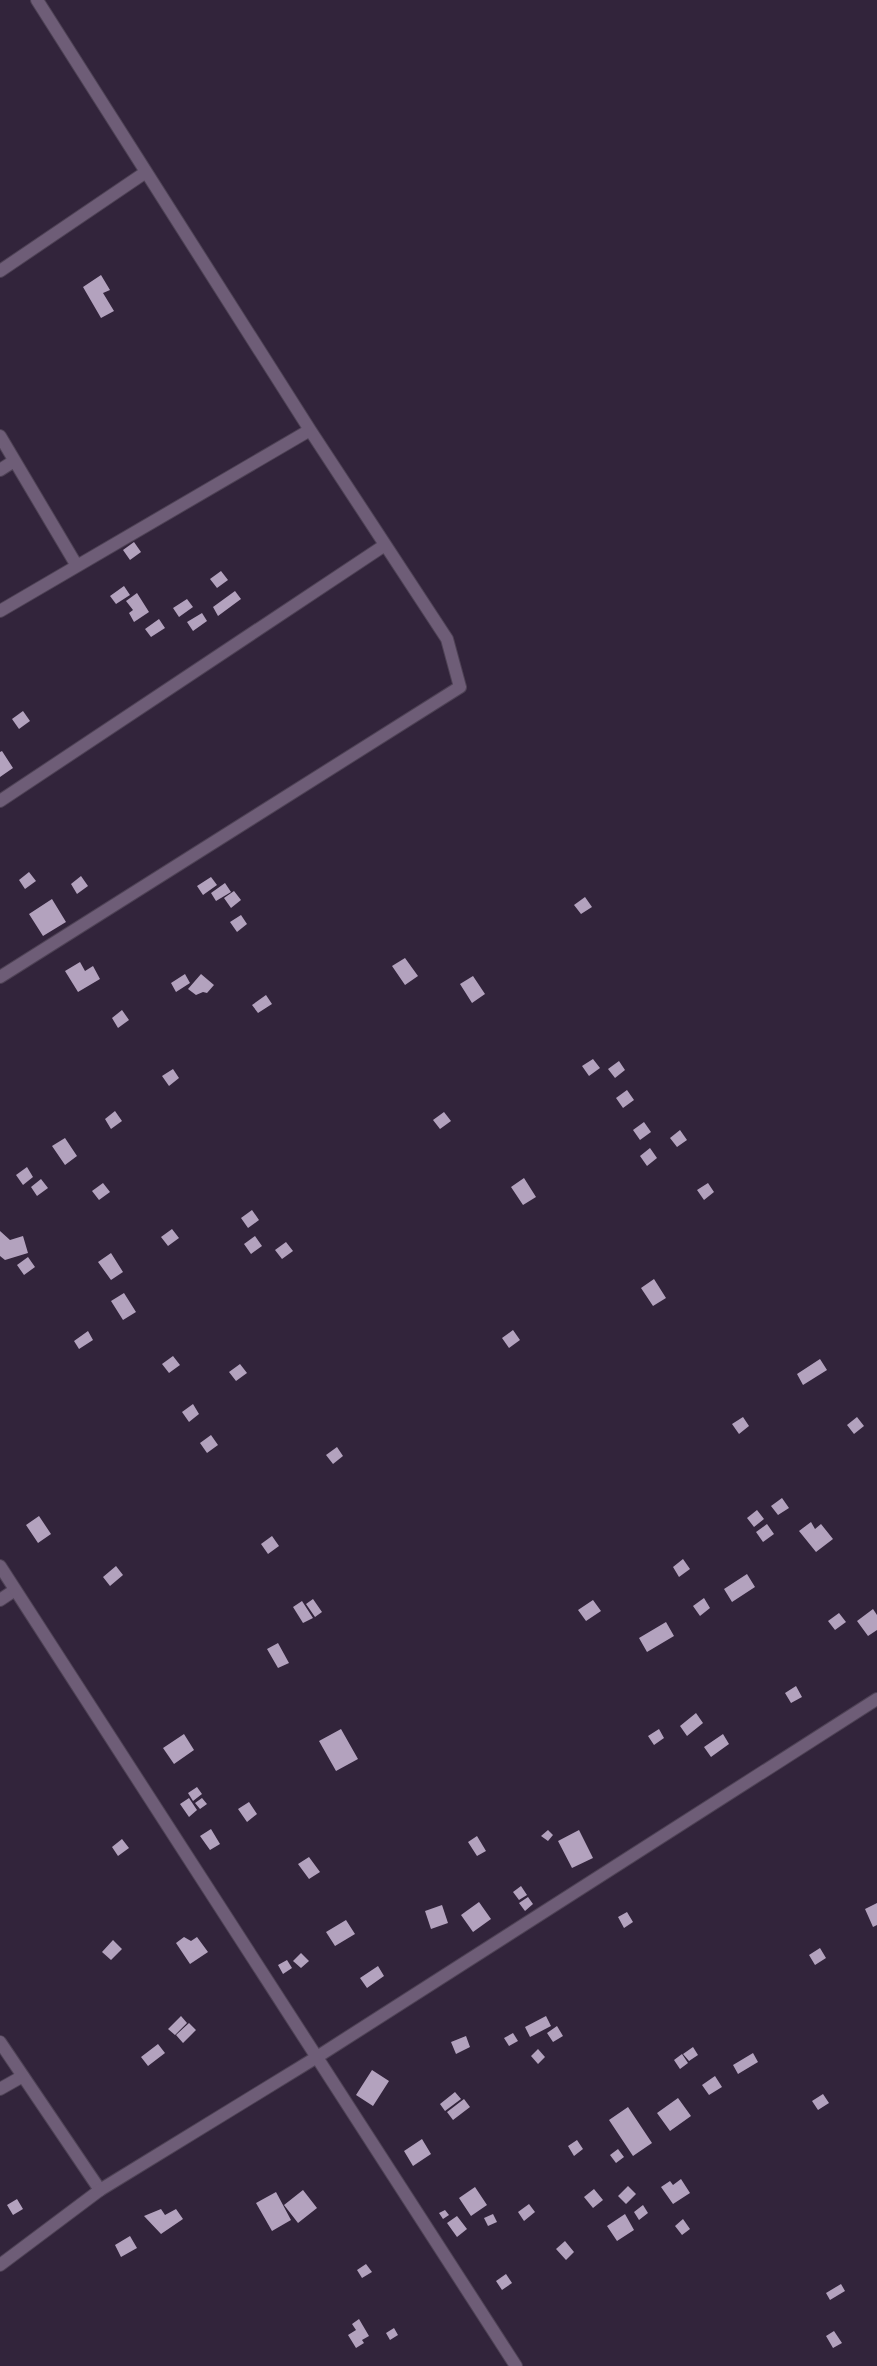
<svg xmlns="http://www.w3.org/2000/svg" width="877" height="2366" viewBox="0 0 877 2366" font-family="Jost,sans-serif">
<rect width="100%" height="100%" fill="#32243b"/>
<path fill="#b3a2be" d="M101,275L110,290L103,293L114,311L101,318L83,287Z
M134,542L141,552L130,560L123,550Z
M221,571L228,580L217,588L210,579Z
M124,586L130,595L116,604L110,596Z
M235,591L241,599L218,616L213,607Z
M137,593L149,612L134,622L129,613L133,610L126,601Z
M187,599L193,607L179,617L173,608Z
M202,613L207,621L193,631L187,622Z
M159,619L165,628L151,637L145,629Z
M23,711L30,721L19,729L12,719Z
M2,751L13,768L0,777V752Z
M29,872L36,881L25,889L19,880Z
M81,876L88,886L77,894L71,884Z
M211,877L217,885L203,895L197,886Z
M225,883L231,892L216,901L211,893Z
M234,891L241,900L231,908L224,898Z
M585,897L592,907L581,914L574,905Z
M52,899L66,922L43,936L29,914Z
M241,915L247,924L237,932L230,922Z
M405,958L418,976L405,985L392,966Z
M80,962L85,971L93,966L100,979L78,992L65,971Z
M185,974L190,983L176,992L171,983Z
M201,974L214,985L207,993L203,992L196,995L188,989Z
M473,976L485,994L472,1003L460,984Z
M266,995L272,1004L258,1013L252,1005Z
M122,1010L129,1020L118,1028L112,1018Z
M593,1059L600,1068L589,1076L582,1066Z
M619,1061L625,1070L615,1078L608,1069Z
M173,1069L179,1078L169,1086L162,1076Z
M627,1090L634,1100L623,1108L616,1098Z
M115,1111L122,1121L111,1129L105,1119Z
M444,1112L451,1121L440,1129L433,1120Z
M644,1122L651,1132L640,1140L633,1130Z
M680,1130L687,1140L677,1147L670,1138Z
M65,1138L77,1156L65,1165L52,1146Z
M650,1148L657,1158L647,1166L640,1156Z
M27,1167L33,1177L23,1185L16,1175Z
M524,1178L536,1197L523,1205L511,1187Z
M41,1179L48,1188L37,1196L31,1187Z
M103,1183L110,1192L99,1200L92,1191Z
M708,1183L714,1192L704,1200L697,1190Z
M252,1210L259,1220L248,1228L241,1218Z
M172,1229L179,1238L168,1246L161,1237Z
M0,1231L10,1240L23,1236L28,1253L5,1260L0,1256Z
M255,1236L262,1246L251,1254L244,1244Z
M286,1242L293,1251L282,1259L275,1250Z
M111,1253L123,1272L111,1280L98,1262Z
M28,1257L35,1267L24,1275L17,1265Z
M654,1279L666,1298L653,1306L641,1288Z
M124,1293L136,1312L123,1320L111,1301Z
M513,1330L520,1340L509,1348L502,1338Z
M88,1331L93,1340L79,1349L74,1341Z
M173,1356L180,1365L169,1373L162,1364Z
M820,1359L827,1370L803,1385L797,1374Z
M240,1364L247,1373L236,1381L229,1372Z
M193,1404L199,1414L189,1422L182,1412Z
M743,1417L749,1426L739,1434L732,1424Z
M857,1417L864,1426L854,1434L847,1425Z
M211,1435L218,1445L207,1453L200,1443Z
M337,1447L343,1456L333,1464L326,1455Z
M782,1498L789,1508L778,1515L771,1506Z
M757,1510L764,1519L754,1527L747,1518Z
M39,1516L51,1534L38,1543L26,1525Z
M811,1522L815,1529L821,1524L833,1539L816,1552L799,1531Z
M767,1524L774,1534L763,1542L756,1532Z
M272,1536L279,1546L268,1554L261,1544Z
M683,1559L690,1569L679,1577L673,1567Z
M116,1566L123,1575L110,1586L103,1577Z
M747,1574L755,1587L732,1602L724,1589Z
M704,1598L710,1608L700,1616L693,1606Z
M313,1599L322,1612L315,1617L306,1604Z
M593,1600L601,1611L586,1621L578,1610Z
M302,1601L313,1618L303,1623L293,1607Z
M873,1609L877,1615V1630L868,1636L857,1621Z
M839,1613L846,1622L835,1630L828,1621Z
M666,1622L674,1636L647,1652L639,1638Z
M278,1643L289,1663L278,1668L267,1649Z
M796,1686L802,1697L791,1703L785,1693Z
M696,1713L703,1723L687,1736L680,1726Z
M341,1729L358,1759L336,1771L319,1741Z
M659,1729L664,1738L654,1745L648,1736Z
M184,1734L194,1750L174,1764L163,1748Z
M723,1734L729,1744L711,1757L704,1747Z
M197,1787L202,1794L193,1801L188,1793Z
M189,1798L197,1810L189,1817L180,1804Z
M202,1798L207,1804L200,1809L195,1803Z
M249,1802L257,1814L247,1822L238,1809Z
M211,1829L220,1844L210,1850L200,1836Z
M548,1830L553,1835L548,1841L541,1836Z
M579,1830L593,1858L572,1868L558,1841Z
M477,1836L486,1851L477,1856L468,1842Z
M122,1839L129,1848L118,1856L112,1847Z
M309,1857L320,1872L309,1879L298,1864Z
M521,1886L527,1895L519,1900L513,1892Z
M528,1897L533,1904L525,1911L519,1903Z
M479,1902L491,1919L473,1932L461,1915Z
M877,1903V1925L873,1927L865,1909Z
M442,1905L448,1923L431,1929L425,1911Z
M627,1912L633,1922L624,1928L618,1917Z
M346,1920L355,1934L335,1946L326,1932Z
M184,1937L191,1941L197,1937L208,1952L190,1964L176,1943Z
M113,1940L122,1949L111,1960L102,1952Z
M820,1948L826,1958L815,1965L809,1955Z
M301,1953L309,1961L301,1968L293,1961Z
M287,1960L292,1968L283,1974L278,1965Z
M378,1966L384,1976L367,1988L360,1978Z
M181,2016L187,2023L175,2035L168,2029Z
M546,2016L551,2026L530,2037L525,2027Z
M189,2023L196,2030L183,2043L176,2035Z
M557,2026L563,2036L553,2042L547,2033Z
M513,2033L518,2041L509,2046L504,2038Z
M466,2036L470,2047L456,2054L451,2042Z
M158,2044L165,2053L148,2066L141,2057Z
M693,2047L698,2055L689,2061L683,2054Z
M538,2049L545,2057L538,2064L531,2056Z
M753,2053L758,2062L738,2074L733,2065Z
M682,2054L688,2063L680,2069L674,2060Z
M372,2070L389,2081L373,2106L356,2095Z
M715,2076L722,2087L709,2095L702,2085Z
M455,2092L461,2099L445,2111L440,2104Z
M823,2094L829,2103L818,2110L812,2101Z
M678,2098L691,2116L670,2131L657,2113Z
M464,2099L470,2107L453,2120L447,2112Z
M628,2107L652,2143L633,2156L609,2120Z
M422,2139L431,2154L413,2166L404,2151Z
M577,2140L583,2149L574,2156L568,2146Z
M618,2149L624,2157L616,2163L610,2155Z
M681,2179L690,2193L673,2204L661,2187L670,2181L673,2185Z
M628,2186L636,2194L626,2204L618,2196Z
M475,2187L487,2205L471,2216L459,2198Z
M594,2189L603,2200L593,2208L584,2197Z
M303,2190L317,2208L298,2223L284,2205Z
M276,2192L291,2220L272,2231L256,2203Z
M17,2199L23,2209L13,2215L7,2205Z
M529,2204L535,2212L524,2221L518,2212Z
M643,2205L648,2213L639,2220L634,2212Z
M161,2209L165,2215L176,2209L183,2219L161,2234L144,2216Z
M445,2210L449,2215L443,2219L439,2213Z
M493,2214L497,2222L488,2226L484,2218Z
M625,2214L634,2230L617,2241L607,2226Z
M457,2216L467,2229L457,2237L447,2223Z
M683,2219L690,2229L682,2235L675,2226Z
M130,2236L137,2248L121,2257L115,2245Z
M565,2241L574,2252L566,2260L556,2249Z
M366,2264L372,2272L362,2278L357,2270Z
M506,2274L512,2283L502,2290L496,2281Z
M841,2284L845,2291L830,2300L826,2293Z
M359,2319L369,2336L362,2340L364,2343L356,2348L348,2335L356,2330L352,2324Z
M394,2328L398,2335L390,2340L386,2333Z
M834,2331L842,2343L833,2348L826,2336Z"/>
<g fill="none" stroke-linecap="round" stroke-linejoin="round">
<g stroke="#4e4255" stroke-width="14">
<path id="minor" d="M0,271L146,172
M0,436L77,566
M0,470L14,461
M0,611L310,430
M0,801L385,545
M0,977L460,687L447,639L310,430L37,0
M0,1600L15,1590
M0,2042L100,2190
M0,2089L23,2076"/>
</g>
<g stroke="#4e4255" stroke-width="14">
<path id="tertiary" d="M0,1566L516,2366
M0,2265L100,2190L317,2057L877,1699"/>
</g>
<use href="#minor" stroke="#6e5d77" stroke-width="12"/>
<use href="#tertiary" stroke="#6e5d77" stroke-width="12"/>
</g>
</svg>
